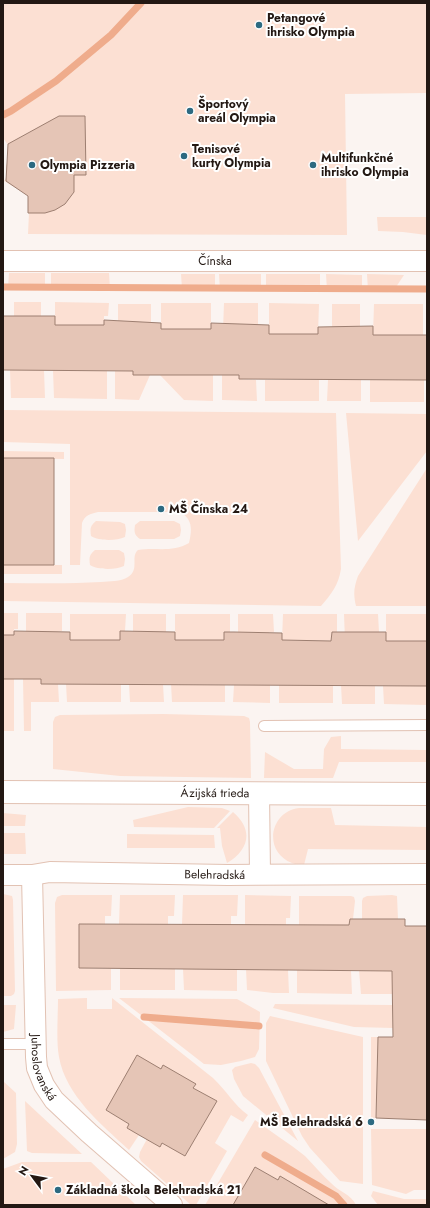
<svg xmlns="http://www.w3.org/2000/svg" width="430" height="1208" viewBox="0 0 430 1208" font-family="Jost,sans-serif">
<rect width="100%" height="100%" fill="#fbf4f1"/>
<path fill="#fce0d3" d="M3,3H427V93L345,94L347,235L28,234L30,191L19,190L4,181L6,178V165L7,164L8,145L3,138Z
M377,217H427V235L403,232L378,231Z
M9,273H45V289L8,288Z
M51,273H109L110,289H51Z
M181,274H215V290L182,289Z
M219,274H261V290H220Z
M266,274H320V290H266Z
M326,274L362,275V291L327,290Z
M367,274L404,275L394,290H368Z
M14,302H41V325L14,324Z
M55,302L109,303L108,316H104V325H55Z
M161,303H211V329H161Z
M224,303H258V325L223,330Z
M269,303L319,304L318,334H269Z
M118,304H151V323L118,325Z
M332,304H360V335H332Z
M374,304H423V335H373Z
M10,370H44L45,398H11Z
M53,370L107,371V399L54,398Z
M115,371H133L150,375L139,400L115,399Z
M160,375H213V401L184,400Z
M222,375H239V379L256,380L257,401L222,400Z
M265,380H319V401H265Z
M328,380H361V401H327Z
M370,380H424V402H370Z
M3,410L336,413L341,569C338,586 332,593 321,606L3,601V583C36,583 69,584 101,582C109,581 121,582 128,577C140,569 130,557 138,550C157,547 172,553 189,543C192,530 193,519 180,512H98C90,514 85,515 82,523L80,565H70V444L3,442Z
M346,413L427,414V451L358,541Z
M3,451L64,452V459L3,458Z
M427,468V606H356C353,594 354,587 358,576Z
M96,521L120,522L125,524L126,530L125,537C116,541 99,541 91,536C90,529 90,526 96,521Z
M140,521H174L180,524L181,530L180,536L174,539H140C134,535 134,531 135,525Z
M95,550H119L124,553L125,559L124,566C115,570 98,570 90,565C89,558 89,555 95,550Z
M3,565H62V574H3Z
M3,613H18V629H14V635H3Z
M26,613H62V631L57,632V640L26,635Z
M70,614H126L125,631H120V640H70Z
M133,614H166V632H161V640H133Z
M175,614H230V632H224V640H175Z
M238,614H273L274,632H269L268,640H238Z
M283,614H337V632H332L331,641L282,640Z
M344,614H378L379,632L345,641Z
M386,614H427V641H386Z
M3,679H14V731H3Z
M23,679H41V684H58L59,702H31V731H24Z
M66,684H121V702H67Z
M129,684H163L164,702H130Z
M171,684L225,685V702H172Z
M234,685H270V703L233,702Z
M279,685H333V703H279Z
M341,685L375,686V704H342Z
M383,686H427V705L384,704Z
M163,714L244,716L249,718L250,722L251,778L120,776L53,769V722L55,717L60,715Z
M341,736V749L427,750V762H339L333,778H264L265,752L294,769H323L324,749L331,737Z
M188,807L222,808L230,811L214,828L134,827L133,820Z
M299,808H331L335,825L427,827V850L308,849L304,865C301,864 296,865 292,863C263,852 269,812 299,808Z
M233,812C254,830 249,850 227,863L222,846L220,828H217Z
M3,813L26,815L25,826H3Z
M3,833H25L26,854H3Z
M127,834L214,835L215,848H127Z
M3,894L12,896L13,900L15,991L14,994L11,996H3Z
M62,895H112L111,916H105V924H79V968L111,969V990L56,991L55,903L57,897Z
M120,895H175L174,916H168V925L119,924Z
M183,895H238L237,916H231V925H182Z
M245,895L291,896L290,918H286V925H245Z
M392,895L397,896L398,919L362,925V901L363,898L367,896Z
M299,896H351L354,897L355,901L353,919H350L349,925H299Z
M120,969H175V990H120Z
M183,969H237V991L184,990Z
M246,969L288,970L289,993H273L247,990Z
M297,970H351L352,994L297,993Z
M359,970H393L395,994H361Z
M87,998V1009H112V998L213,1078C226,1090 234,1105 248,1115L243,1122L231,1115L215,1143L227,1151L196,1205H191L141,1161L139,1157L140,1152L147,1139L162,1143L185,1156L217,1101L193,1088L195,1084L163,1065L161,1069L117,1092L106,1110L129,1124L127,1128L139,1135L129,1150C101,1124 66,1096 59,1057C56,1041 58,1015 58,999Z
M119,998L237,999L260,1012L259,1049L255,1057L241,1061L221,1065L204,1064Z
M275,1004L392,1005L393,1028L354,1027L273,1008Z
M3,1005H16L14,1029L3,1032Z
M270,1016L363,1037V1184L340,1181L310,1148L302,1136L266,1061V1023Z
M371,1037H378L376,1118H371Z
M251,1063L255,1064L259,1068L298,1141L243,1096L234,1079L232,1070L235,1067Z
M3,1081L16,1093L17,1144L15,1152L3,1159Z
M25,1101L82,1154L32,1153L27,1151Z
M255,1120C271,1132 289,1143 305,1156C314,1165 322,1175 331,1183C339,1192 351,1194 356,1205H321L280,1176L278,1180L255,1167L244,1186L247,1188L236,1205L233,1203L232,1205H205Z
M371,1129H427V1190H414L406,1194L372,1185Z
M22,1162H91L136,1205H3V1169Z
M373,1191L404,1199H427V1205H378L371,1196Z"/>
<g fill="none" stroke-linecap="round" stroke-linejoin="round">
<path stroke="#efac8c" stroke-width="7" d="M3,115L11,111L56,81L111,35L141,3
M3,287L427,289
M144,1017L259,1026
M265,1155L336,1196L344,1205"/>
</g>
<path fill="#e5c5b6" stroke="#9d7f71" d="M59,116H85L86,175H74V192L65,204L55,210L45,213H28V196L6,181L8,144Z
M3,316H55V325H104V320L161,323V329H211V323L269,325V334H318V327L373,326V335H427V380L239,379V375H133V371L3,370Z
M3,458H54V565H3Z
M14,631L70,632V640H120V631L175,632V640H224V632H234L282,633V640L331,641L332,632H386V641H427V686L41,684V679H3V635H14Z
M350,919H405V926H427V1120L376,1118L378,1037H393L392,971L79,968V924L349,925Z
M137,1055L161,1069L163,1065L196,1084L193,1088L217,1101L185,1156L162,1143L160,1147L139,1135L127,1128L129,1124L106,1110Z
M255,1167L278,1180L280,1176L329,1205H233Z"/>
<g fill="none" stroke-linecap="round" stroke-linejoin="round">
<g stroke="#e2c2b3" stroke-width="12">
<path id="service" d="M264,726L427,725
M3,1044H36"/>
</g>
<g stroke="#e2c2b3" stroke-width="22">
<g id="minor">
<path id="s1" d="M3,261H427"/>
<path d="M259,793L260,874"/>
<path id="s2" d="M3,875H32L50,872L228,875L427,874"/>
<path id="s3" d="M32,875L36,1057L37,1068L44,1085L54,1100L89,1133L172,1205"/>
</g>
</g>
<g stroke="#e2c2b3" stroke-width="24">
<g id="tertiary">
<path id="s4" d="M3,792L427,794"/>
</g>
</g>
<use href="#service" stroke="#fff" stroke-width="10"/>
<use href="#minor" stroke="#fff" stroke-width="20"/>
<use href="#tertiary" stroke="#fff" stroke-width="22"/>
</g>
<g fill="#2d6a81" stroke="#fff" stroke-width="1.5">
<circle cx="259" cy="25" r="4"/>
<circle cx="190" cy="111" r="4"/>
<circle cx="184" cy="156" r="4"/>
<circle cx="32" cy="165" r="4"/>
<circle cx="313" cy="165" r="4"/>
<circle cx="161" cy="509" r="4"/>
<circle cx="371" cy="1122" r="4"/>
<circle cx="58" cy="1190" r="4"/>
</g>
<g text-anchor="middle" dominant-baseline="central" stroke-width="4" stroke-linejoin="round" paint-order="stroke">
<g font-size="12" font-weight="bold" fill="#231813" stroke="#fff" text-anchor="start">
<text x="267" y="18">Petangové<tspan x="267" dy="14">ihrisko Olympia</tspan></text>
<text x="198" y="104">Športový<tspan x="198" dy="14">areál Olympia</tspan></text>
<text x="192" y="149">Tenisové<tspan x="192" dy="14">kurty Olympia</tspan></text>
<text x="321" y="158">Multifunkčné<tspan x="321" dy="14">ihrisko Olympia</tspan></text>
<text x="40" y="165">Olympia Pizzeria</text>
<text x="169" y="509">MŠ Čínska 24</text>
<text x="363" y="1122" text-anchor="end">MŠ Belehradská 6</text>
<text x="66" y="1190">Základná škola Belehradská 21</text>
</g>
<g font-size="12" fill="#231813" stroke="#fff">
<text stroke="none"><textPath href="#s1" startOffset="212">Čínska</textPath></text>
<text stroke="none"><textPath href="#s4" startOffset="212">Ázijská trieda</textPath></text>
<text stroke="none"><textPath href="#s2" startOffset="212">Belehradská</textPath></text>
<text stroke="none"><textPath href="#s3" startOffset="194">Juhoslovanská</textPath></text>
</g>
</g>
<rect width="430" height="1208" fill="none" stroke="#231813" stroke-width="8"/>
<g transform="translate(32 1176) rotate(302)" stroke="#ffffff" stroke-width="3" paint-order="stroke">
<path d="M0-3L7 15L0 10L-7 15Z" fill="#231813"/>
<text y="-6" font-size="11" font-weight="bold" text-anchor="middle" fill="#231813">N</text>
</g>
</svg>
